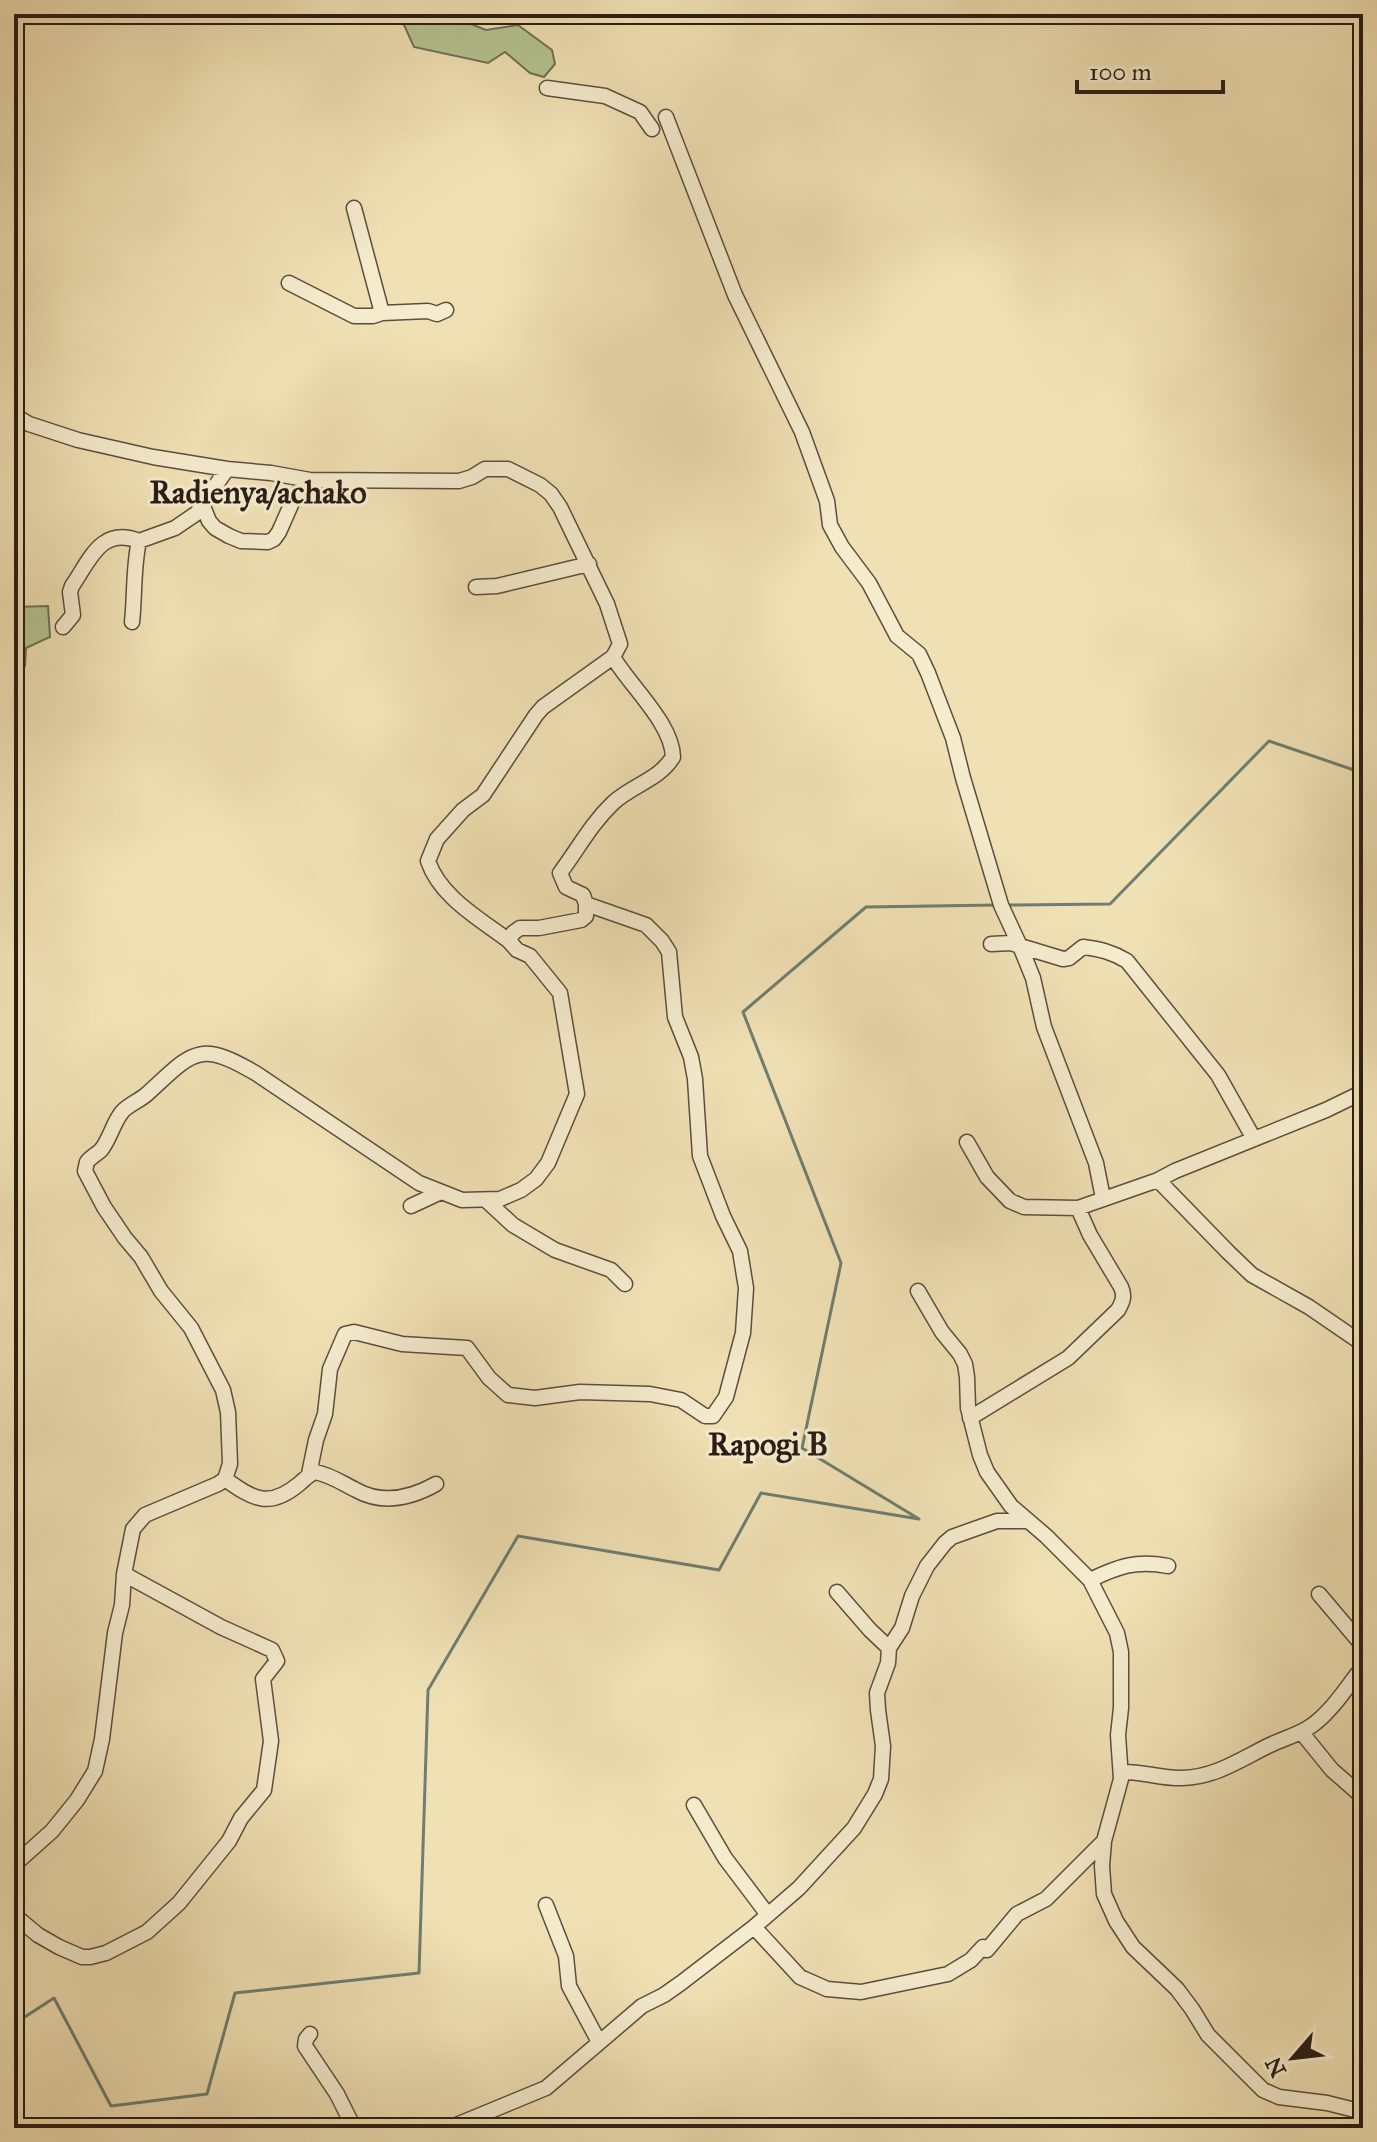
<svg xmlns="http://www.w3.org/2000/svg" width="1377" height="2142" viewBox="0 0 1377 2142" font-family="'IM FELL Great Primer',serif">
<rect width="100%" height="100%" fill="#f0e1b4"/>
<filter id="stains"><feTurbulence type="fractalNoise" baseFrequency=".0025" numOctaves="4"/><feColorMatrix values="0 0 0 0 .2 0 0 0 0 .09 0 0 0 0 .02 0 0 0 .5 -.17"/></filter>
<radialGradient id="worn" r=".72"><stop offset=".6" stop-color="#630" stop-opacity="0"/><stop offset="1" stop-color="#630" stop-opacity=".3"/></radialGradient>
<path fill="#b4c491" stroke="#6f7054" stroke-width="2" d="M399,14H445L486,30L518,25L552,50L555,64L544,77L530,73L505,52L488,63L414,47Z
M48,606L50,637L26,648L25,666L14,675V607Z"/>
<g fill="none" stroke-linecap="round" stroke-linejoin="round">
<path stroke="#6e7e6f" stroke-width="3" d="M1005,905L1110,904L1269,741L1354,770L1363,762
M14,2024L54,1998L111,2106L207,2094L235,1993L419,1973L428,1690L518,1536L719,1570L761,1493L919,1519L802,1448L841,1263L743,1012L866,907L997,905"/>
<g stroke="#5c4e3e" stroke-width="17">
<path id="minor" d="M547,88L605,96L640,112L652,129
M666,117L735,295L802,432L827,501L830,525L842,547L869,583L897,636L919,654L928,673L953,738L963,778L1001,905L1020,946L1063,959L1069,958L1083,947C1100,949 1112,952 1127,961L1218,1075L1254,1139
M354,208L382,313
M289,283L354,316H373L382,313L428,311L437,314L446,310
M14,415L29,424L78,440L153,457L227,469L271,473L310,480L459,481L472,477L485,469H508L540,485L551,494L560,507L607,604L620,644L613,657L543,707L536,715L483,795L463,810L437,839L428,861C440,897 480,919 509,941
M203,506L209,521L215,528L229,536L241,541L268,542L274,539L279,532L294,498L310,480
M476,587L497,586L589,564
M132,622C135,595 133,568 139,541L175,528L197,513L227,469
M63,627L73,615L70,592L72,586C90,560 101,526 139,541
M991,944L1011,943L1020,946L1033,978L1044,1027L1096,1163L1103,1198
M967,1142L987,1177L1010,1201L1024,1207L1078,1208L1158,1180L1175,1171L1326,1110L1363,1092
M1158,1180L1228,1252L1252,1275L1309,1307L1363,1344
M486,1200L513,1225L555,1250L611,1270L625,1284
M411,1206L441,1192
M918,1291L942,1332L960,1354L965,1364L967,1377L968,1408L980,1455L987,1472L1011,1506L1046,1536L1090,1580L1117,1633L1121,1652V1708L1118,1735L1121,1779L1104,1841L1102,1866L1104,1894L1116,1921L1133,1947L1177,1989L1192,2009L1208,2035L1263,2090L1279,2097L1327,2103L1363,2112
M970,1418L1068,1358L1118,1310C1123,1301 1125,1296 1121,1287L1090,1235L1078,1208
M309,1474L316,1440L325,1414L330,1369L345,1334L354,1332L402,1344L467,1348L489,1378L508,1395L535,1398L580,1392L650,1394L681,1400L705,1416H713L726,1397L743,1333L746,1288L740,1251L723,1216L700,1156L695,1079L691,1057L675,1017L669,952L662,941L646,925L586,904
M225,1479C253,1499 269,1509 299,1484C305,1479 308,1475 315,1472C331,1475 342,1483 356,1490C383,1505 411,1498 436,1484
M1090,1580C1119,1566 1136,1560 1168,1566
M837,1592L870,1630L889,1648
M1319,1594L1363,1646
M1302,1733L1332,1770L1363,1797
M1121,1772C1142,1771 1162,1779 1183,1778C1216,1777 1241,1759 1270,1745C1294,1734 1308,1733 1328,1711C1341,1698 1351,1681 1363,1667
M694,1805L725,1858L768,1915
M14,1865L52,1831L77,1800L95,1771L102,1739L115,1633L122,1605L124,1574L133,1529L145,1515L218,1484L225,1479L230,1464L228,1412L223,1390L191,1328L161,1291L141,1257L125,1238L104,1207L85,1171L87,1162C91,1157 97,1154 101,1150C110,1139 113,1123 122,1112C128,1105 139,1101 147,1094C193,1052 198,1039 257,1074L419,1183L462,1200L500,1199L521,1190L536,1179L548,1163L577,1094L560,993L530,956L517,950L509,941L513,933L520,928H539L581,920L586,916V904L583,895L566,887L560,873C578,849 591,824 613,803C632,785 659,780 673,757C672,723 630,686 613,657
M546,1905L566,1956L569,1986L599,2042
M14,1915L38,1935L59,1947L82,1957H90L106,1953L147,1932L179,1903L229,1841L241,1818L264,1790L271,1741L263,1679L277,1661L272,1650L221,1627L124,1574
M754,1927L800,1977L827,1989L861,1992L948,1974L971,1960L983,1947
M987,1950L1017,1914L1046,1899L1104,1841
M310,2034L306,2039L305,2046L337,2094L354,2128
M449,2128L546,2088L642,2006L664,1995L681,1983L754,1927L799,1888L854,1828L875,1794L881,1779L883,1746L878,1710L877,1693L888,1663L889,1648L902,1628L912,1596L927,1566L945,1543L952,1537L997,1521H1026"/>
</g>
<use href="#minor" stroke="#f5ecce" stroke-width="14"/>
</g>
<g text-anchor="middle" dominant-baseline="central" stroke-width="6" stroke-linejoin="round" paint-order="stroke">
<g font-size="32" font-weight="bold" fill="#2a1d16" stroke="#f5ecce">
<text x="258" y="492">Radienya/achako</text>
<text x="768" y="1444">Rapogi B</text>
</g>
</g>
<rect width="1377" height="2142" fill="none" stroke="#f0e1b4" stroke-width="48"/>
<rect x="16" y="16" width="1345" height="2110" fill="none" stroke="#2a1d16" stroke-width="4"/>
<rect x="24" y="24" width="1329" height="2094" fill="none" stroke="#2a1d16" stroke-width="2"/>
<g transform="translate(1293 2058) rotate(242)" stroke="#f5ecce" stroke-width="6" paint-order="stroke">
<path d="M0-6L14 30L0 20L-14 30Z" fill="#2a1d16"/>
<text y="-12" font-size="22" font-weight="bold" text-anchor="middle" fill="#2a1d16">N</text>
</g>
<path d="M1077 80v12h146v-12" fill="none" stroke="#2a1d16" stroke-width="4"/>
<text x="1089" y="80" font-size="24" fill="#2a1d16" stroke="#f5ecce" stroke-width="6" paint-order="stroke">100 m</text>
<rect width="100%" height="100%" filter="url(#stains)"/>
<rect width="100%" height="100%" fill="url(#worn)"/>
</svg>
